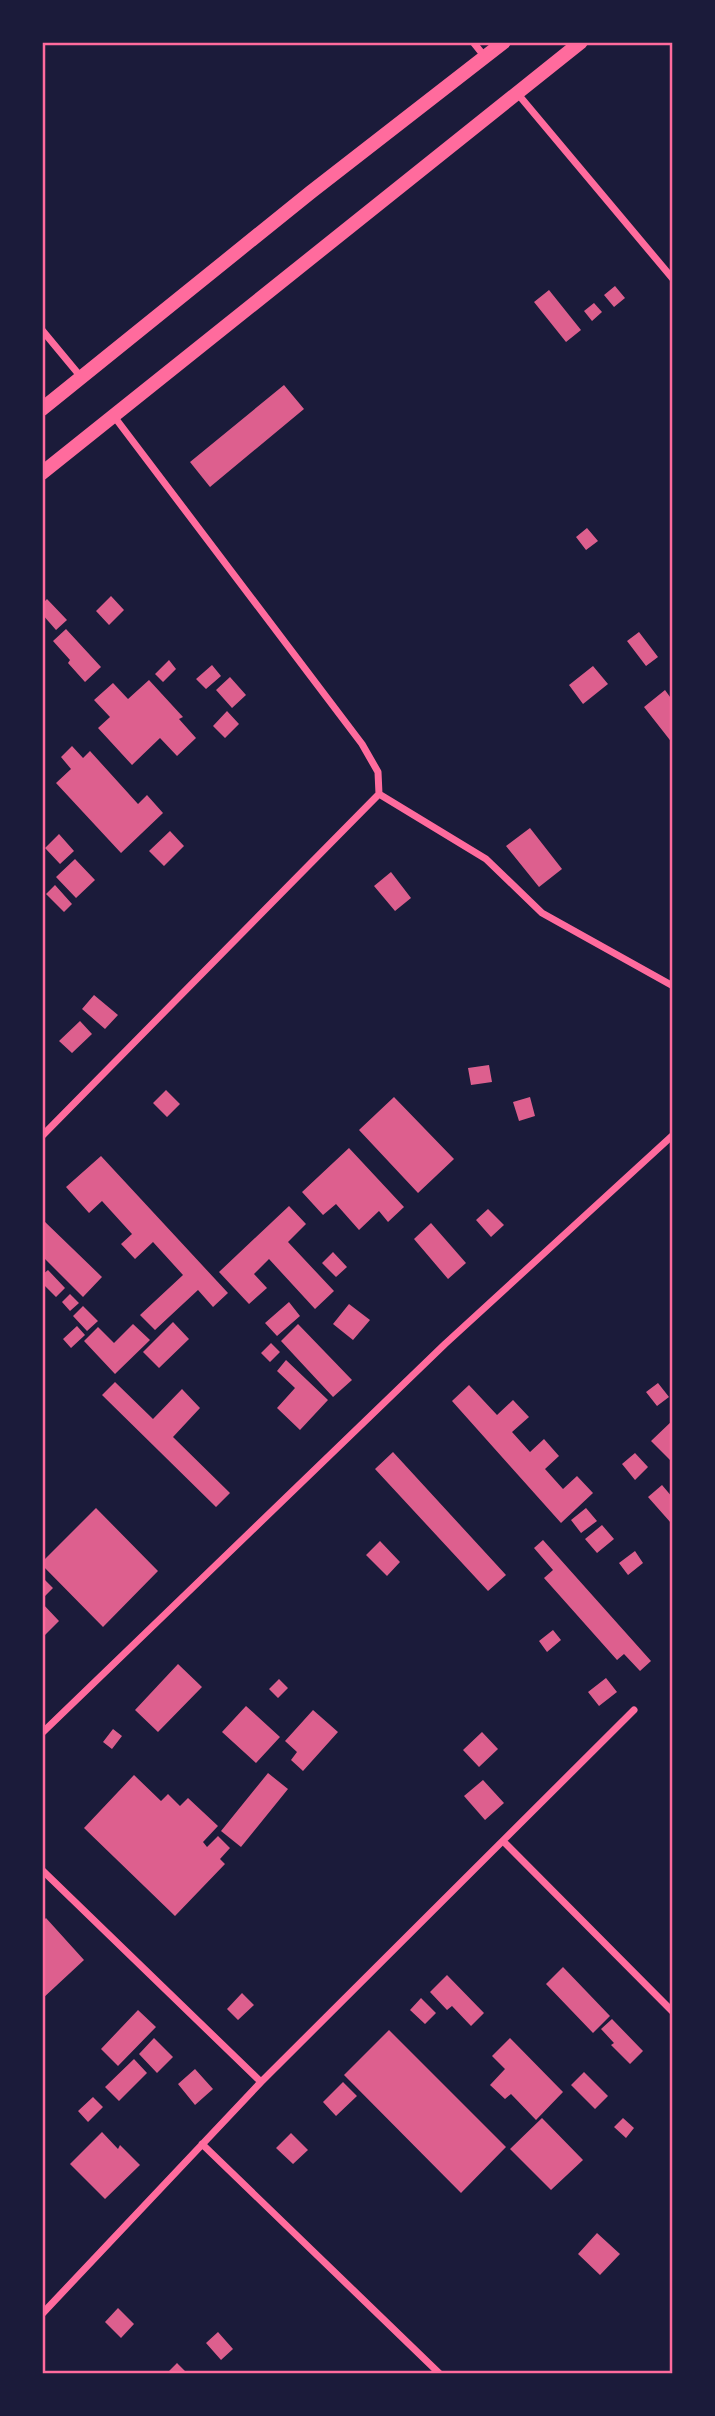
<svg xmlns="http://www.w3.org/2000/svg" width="715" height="2416" viewBox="0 0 715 2416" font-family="'Noto Sans',sans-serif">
<rect width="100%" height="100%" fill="#1b1b3a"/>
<path fill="#dd5f8e" d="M615,286L625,298L614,307L604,295Z
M549,290L581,330L566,342L534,302Z
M594,303L602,312L592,321L584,311Z
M284,385L304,409L210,487L190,462Z
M587,528L598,541L586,550L576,537Z
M111,596L124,610L109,625L96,611Z
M47,599L67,620L56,630L42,614V604Z
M66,629L101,667L85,682L68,663L70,660L53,641Z
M639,632L658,657L646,666L627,641Z
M169,660L176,669L163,682L155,674Z
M212,665L221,676L206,689L196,679Z
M593,666L608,684L583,704L569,685Z
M230,677L246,695L232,708L216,690Z
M149,680L183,717L179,719L196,738L177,756L160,738L132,765L98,728L110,717L94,700L113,683L128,699Z
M665,690L673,701V744L644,707Z
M227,711L239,724L225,738L213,726Z
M72,746L83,758L90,751L138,804L147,795L163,813L121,853L56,783L71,769L61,757Z
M530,828L562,869L539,887L506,846Z
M170,831L184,846L164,866L149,851Z
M59,834L74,851L60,864L45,848Z
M75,859L95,880L76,898L56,877Z
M391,872L411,898L395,911L374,886Z
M55,885L72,904L64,912L46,894Z
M94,995L118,1015L105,1029L82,1009Z
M80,1021L92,1034L72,1053L59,1041Z
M489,1065L492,1082L471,1085L468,1068Z
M166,1090L180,1104L167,1117L153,1103Z
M394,1097L454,1159L418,1193L359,1130Z
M530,1097L535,1116L519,1121L513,1102Z
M349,1148L404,1207L388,1222L379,1211L359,1230L336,1204L323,1215L302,1192Z
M101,1156L228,1293L213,1307L198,1290L155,1330L140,1315L183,1275L153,1242L135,1259L121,1244L132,1234L102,1201L89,1213L66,1187Z
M289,1206L306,1224L288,1242L334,1291L315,1309L269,1259L254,1274L267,1288L249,1304L219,1272Z
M488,1209L504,1225L491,1237L476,1220Z
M43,1220L102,1277L83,1297L42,1256Z
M431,1223L466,1263L448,1279L414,1239Z
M333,1252L347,1267L336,1277L322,1263Z
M48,1270L65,1288L56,1297L42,1283V1275Z
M70,1294L79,1303L70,1311L62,1302Z
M289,1302L300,1316L277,1336L265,1323Z
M349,1304L370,1320L353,1340L333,1324Z
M83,1306L98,1321L87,1331L73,1316Z
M173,1322L189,1339L159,1368L143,1352Z
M133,1324L150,1340L115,1374L84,1341L98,1327L114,1343Z
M298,1324L352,1380L333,1397L281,1341Z
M77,1326L85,1335L71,1348L63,1339Z
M271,1343L280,1352L270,1362L261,1353Z
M286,1360L328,1400L300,1430L277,1408L295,1388L277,1371Z
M115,1382L153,1419L182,1389L200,1408L173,1437L230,1493L216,1507L102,1395Z
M658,1383L669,1397L657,1406L646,1392Z
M469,1385L497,1415L513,1400L529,1417L512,1432L530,1452L544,1439L559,1456L545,1469L563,1489L577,1476L593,1493L561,1523L452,1401Z
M673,1420V1457L670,1460L651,1441Z
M393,1452L506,1575L488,1591L375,1469Z
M635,1453L648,1467L635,1480L622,1464Z
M662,1485L673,1498V1521L671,1523L648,1497Z
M96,1508L158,1571L103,1627L42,1565V1562Z
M586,1508L597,1521L581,1533L571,1520Z
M602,1525L614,1539L597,1553L585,1539Z
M543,1540L651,1661L640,1671L624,1654L617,1660L544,1578L553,1570L534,1548Z
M380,1541L400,1562L387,1576L366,1555Z
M635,1551L643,1563L628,1575L619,1563Z
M42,1577L53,1588L42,1599Z
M42,1603L59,1621L42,1638Z
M553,1630L561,1640L547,1652L539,1641Z
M178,1664L202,1687L158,1732L135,1710Z
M606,1678L617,1692L599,1706L588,1692Z
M279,1679L288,1688L278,1698L269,1689Z
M246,1706L280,1737L256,1763L222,1732Z
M313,1710L338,1732L303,1771L291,1760L297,1752L285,1741Z
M113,1729L122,1736L112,1749L103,1742Z
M482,1732L498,1749L479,1767L463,1750Z
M268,1773L288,1789L241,1847L221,1831Z
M134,1775L161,1801L168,1794L180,1806L188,1798L218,1826L203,1842L207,1847L218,1836L230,1848L220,1859L225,1864L175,1916L84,1828Z
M483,1780L504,1803L485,1820L464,1796Z
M46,1918L84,1960L42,1999V1922Z
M563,1967L610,2016L593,2033L546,1984Z
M447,1975L484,2013L471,2026L452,2006L447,2010L430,1992Z
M242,1993L254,2005L238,2020L227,2009Z
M421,1998L436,2013L425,2024L410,2010Z
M138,2010L156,2027L118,2066L101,2049Z
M612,2019L643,2051L630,2064L611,2045L614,2043L601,2029Z
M389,2030L506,2147L461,2193L344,2075Z
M154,2038L173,2057L157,2073L139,2054Z
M510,2038L563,2092L536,2120L511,2094L505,2099L490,2085L505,2069L492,2056Z
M134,2059L147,2073L119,2101L105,2087Z
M195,2069L213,2089L195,2105L178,2084Z
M584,2072L608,2096L595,2109L571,2085Z
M343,2082L357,2096L336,2116L323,2102Z
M93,2097L103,2107L88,2122L78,2111Z
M542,2118L583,2160L551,2190L510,2149Z
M623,2118L634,2128L626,2138L614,2127Z
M102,2132L118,2149L120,2145L140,2165L105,2199L70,2164Z
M291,2133L308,2150L293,2164L276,2148Z
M597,2233L620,2254L600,2275L578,2254Z
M118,2308L134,2324L121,2338L105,2322Z
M218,2332L233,2349L221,2360L206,2343Z
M177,2363L188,2374H166Z"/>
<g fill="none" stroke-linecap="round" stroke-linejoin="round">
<path stroke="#ff6b9d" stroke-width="7" d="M473,42L485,57
M517,93L673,279
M42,330L81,377
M379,794L486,859L542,913L673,986
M42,1136L379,794L378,772L362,744L113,415
M42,1733L445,1344L673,1135
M504,1842L673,2012
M42,1870L261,2082
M202,2144L440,2374
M42,2314L261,2082L634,1710"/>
<path stroke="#ff6b9d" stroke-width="14" d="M42,409L311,192L504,42
M42,473L581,42"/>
</g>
<rect width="715" height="2416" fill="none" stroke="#1b1b3a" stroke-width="88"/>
<rect x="44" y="44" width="627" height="2328" fill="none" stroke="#ff6b9d" stroke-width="2.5"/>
</svg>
